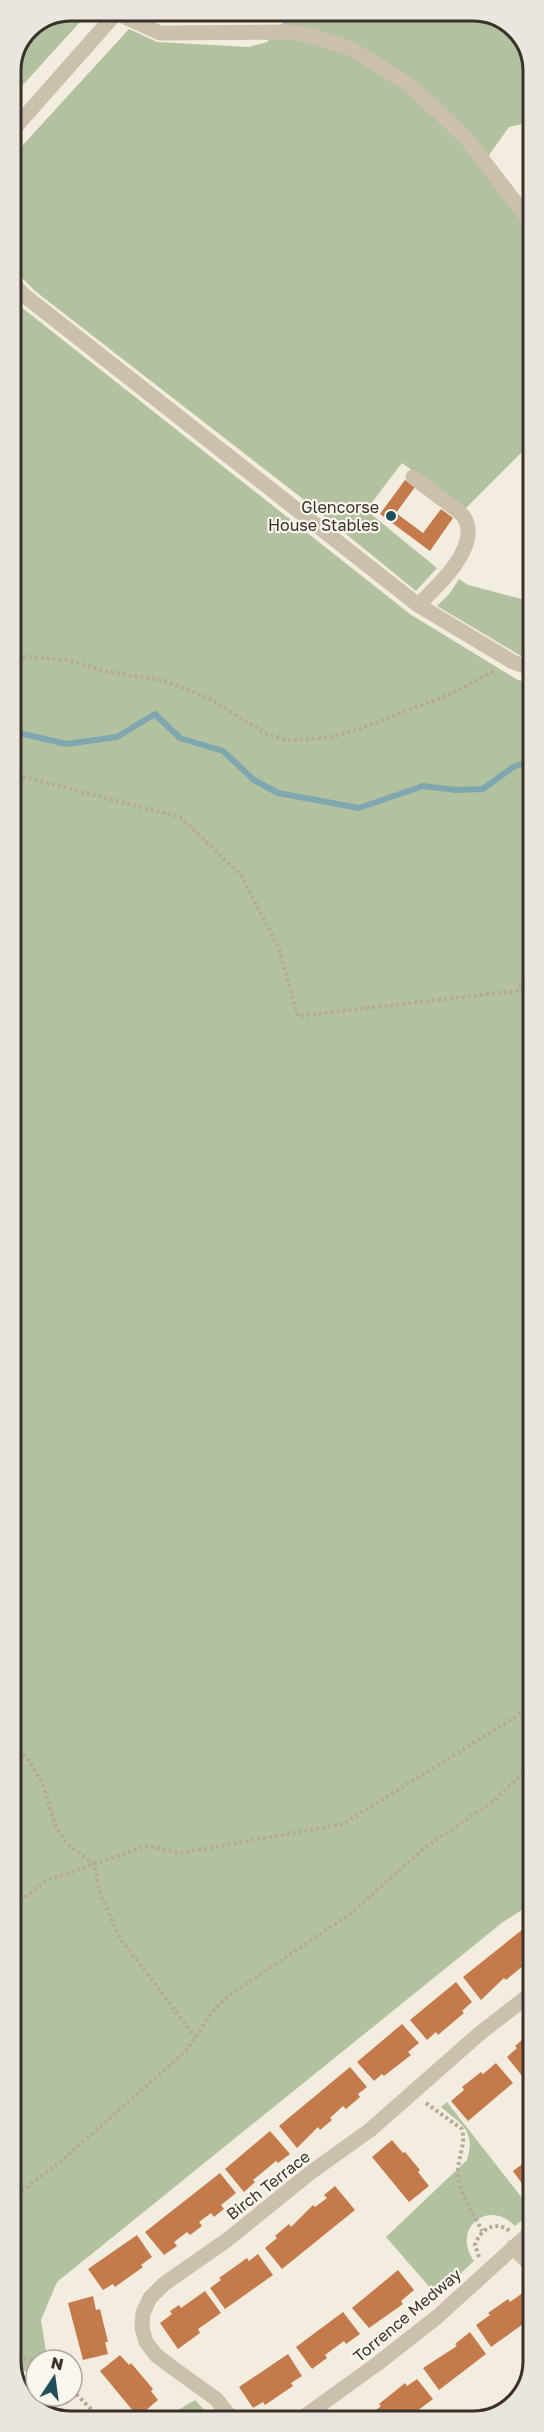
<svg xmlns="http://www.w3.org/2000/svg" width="544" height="2432" viewBox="0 0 544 2432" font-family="'Golos Text',sans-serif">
<rect width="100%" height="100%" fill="#f3ede0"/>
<path fill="#b2c29f" d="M71,11H90L11,98V71L29,28Z
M154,11H241L235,21L165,19Z
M292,11H480L515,28L532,60V122L509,127L489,155L503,189L532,235L533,441L465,509L402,463L366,510L437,568L416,591L303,499L35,291L11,267V158L129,29L157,42L249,47L267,42Z
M11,299L410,614L516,679L533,685V1903L503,1922L57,2282L41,2320L47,2357L43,2360H36V2366L29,2372L12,2369Z
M459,579L468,585L533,602V660L521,656L437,606L450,593Z
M447,2102L533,2212L515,2226C488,2198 451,2229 474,2261L458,2276L450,2274L432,2290L386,2237L467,2160C476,2130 462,2125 441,2107Z
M195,2400L215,2421H160Z"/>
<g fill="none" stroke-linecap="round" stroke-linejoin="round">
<path stroke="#7fa7b0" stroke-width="6" d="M11,731L66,744L117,737L155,714L180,738L223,751L254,780L278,793L359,808L423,786L456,790L483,789L513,767L533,761"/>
</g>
<path fill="#c57a4c" d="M405,480L415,487L396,513L423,533L441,509L453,518L430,551L380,514Z
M533,1921V1958L530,1956L521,1963L523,1966L506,1980L504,1978L481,2000L463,1977Z
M456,1982L472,2002L462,2011L464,2013L438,2035L436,2032L427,2040L410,2020Z
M402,2024L419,2043L408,2052L411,2055L384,2076L382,2074L374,2081L357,2062Z
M533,2030V2069L523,2077L507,2057L517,2048L515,2046Z
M496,2063L513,2083L468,2121L451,2101L464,2090L462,2087L481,2072L483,2074Z
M350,2067L367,2087L358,2094L360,2097L346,2109L343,2106L330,2118L332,2120L320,2130L318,2127L297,2148L279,2126Z
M270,2131L290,2154L278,2163L276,2161L253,2180L255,2182L244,2192L225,2169Z
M392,2140L403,2153L405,2152L420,2170L418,2172L429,2186L409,2202L372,2157Z
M533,2156V2188L528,2192L513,2171Z
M220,2173L236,2193L221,2205L224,2209L214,2217L211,2213L199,2222L202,2226L190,2235L187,2232L174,2242L177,2246L164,2255L145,2232Z
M335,2186L355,2210L282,2269L265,2248L277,2238L275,2236L289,2224L291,2227L313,2205L315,2207L327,2198L324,2195Z
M137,2235L152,2257L141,2265L143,2267L115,2287L113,2284L103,2290L88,2269Z
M258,2254L273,2275L225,2309L210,2288L221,2280L219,2278L247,2258L249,2261Z
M398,2270L414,2290L401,2301L403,2304L369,2328L352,2308Z
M205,2291L221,2313L198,2329L200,2333L178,2349L160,2323L172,2314L170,2311L179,2305L181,2308Z
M524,2292L533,2305V2317L491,2347L476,2325L490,2315L488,2313L508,2299L510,2302Z
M93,2296L96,2310L100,2309L108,2342H105L108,2354L83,2360L68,2303Z
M343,2312L360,2334L346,2344L344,2341L325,2355L327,2358L312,2369L296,2347Z
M470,2332L486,2354L439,2390L423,2368L457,2346L455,2344Z
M288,2354L302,2376L291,2383L293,2386L265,2405L263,2402L253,2408L239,2387Z
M120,2355L129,2365L131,2363L153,2389L151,2391L158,2400L138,2417L100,2371Z
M417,2379L433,2399L404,2421H374L370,2415L381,2406L379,2404L405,2383L407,2386Z"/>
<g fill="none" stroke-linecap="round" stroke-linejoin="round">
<path stroke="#b7a996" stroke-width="4" stroke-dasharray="3 3" stroke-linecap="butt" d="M11,660L29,657L67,660L108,672L162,680L210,699L265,733L286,740L326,738L354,731L453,693L496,670
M11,776H19L180,817L241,875L278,947L298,1016L533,989
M516,992L533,965
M11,1741L28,1759L42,1783L57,1830L70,1846L94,1864L100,1894L120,1938L195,2037
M11,1909L45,1881L146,1846L181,1853L343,1824L515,1717L533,1703
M426,2103L462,2129C466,2144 458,2157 458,2172C458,2192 474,2214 482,2231
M12,2199L61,2161L186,2051L216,2007L234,1992L350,1914L423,1849L491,1803L522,1774L533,1768
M479,2257L475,2245C480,2229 495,2220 510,2231
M12,2355L36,2361
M72,2390L103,2421"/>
<path stroke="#ccbfab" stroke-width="15" d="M116,13L160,33L285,32L309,35L352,49L411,86L466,138L526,216L532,211
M11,132L118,11
M526,216L532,235
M11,281L25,296L418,605L513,662L533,669
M413,477C422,485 459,510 464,517C482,546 437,587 418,605
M513,2247L533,2268
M234,2421L216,2399L169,2365L156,2355L146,2342L142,2328L143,2313L150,2298L164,2284L227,2240L310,2173L370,2130L479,2034L533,1992
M298,2421L377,2364L437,2317L533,2230"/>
</g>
<circle fill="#204f5b" stroke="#faf6ed" stroke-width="2" cx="391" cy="516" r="6"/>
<g text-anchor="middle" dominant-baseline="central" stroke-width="4.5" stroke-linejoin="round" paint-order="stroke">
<g font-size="16" fill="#39312a" stroke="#faf6ed" text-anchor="end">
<text x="379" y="507">Glencorse<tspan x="379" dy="18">House Stables</tspan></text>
</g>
<g font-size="16" fill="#39312a" stroke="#faf6ed">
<text transform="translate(268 2185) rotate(-38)">Birch Terrace</text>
<text transform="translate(407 2315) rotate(-40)">Torrence Medway</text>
</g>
</g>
<path d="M0 0H544V2432H0ZM71 21H473A50 50 0 0 1 523 71V2361A50 50 0 0 1 473 2411H71A50 50 0 0 1 21 2361V71A50 50 0 0 1 71 21Z" fill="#ebe6dd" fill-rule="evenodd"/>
<path fill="none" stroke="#39312a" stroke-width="3" d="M71 21H473A50 50 0 0 1 523 71V2361A50 50 0 0 1 473 2411H71A50 50 0 0 1 21 2361V71A50 50 0 0 1 71 21Z"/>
<g transform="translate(54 2378) rotate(13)"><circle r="28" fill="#faf6ed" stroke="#ada79f" stroke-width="1.5"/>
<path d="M0-4.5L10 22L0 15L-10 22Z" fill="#204f5b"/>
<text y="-9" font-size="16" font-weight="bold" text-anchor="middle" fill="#39312a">N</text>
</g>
</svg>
